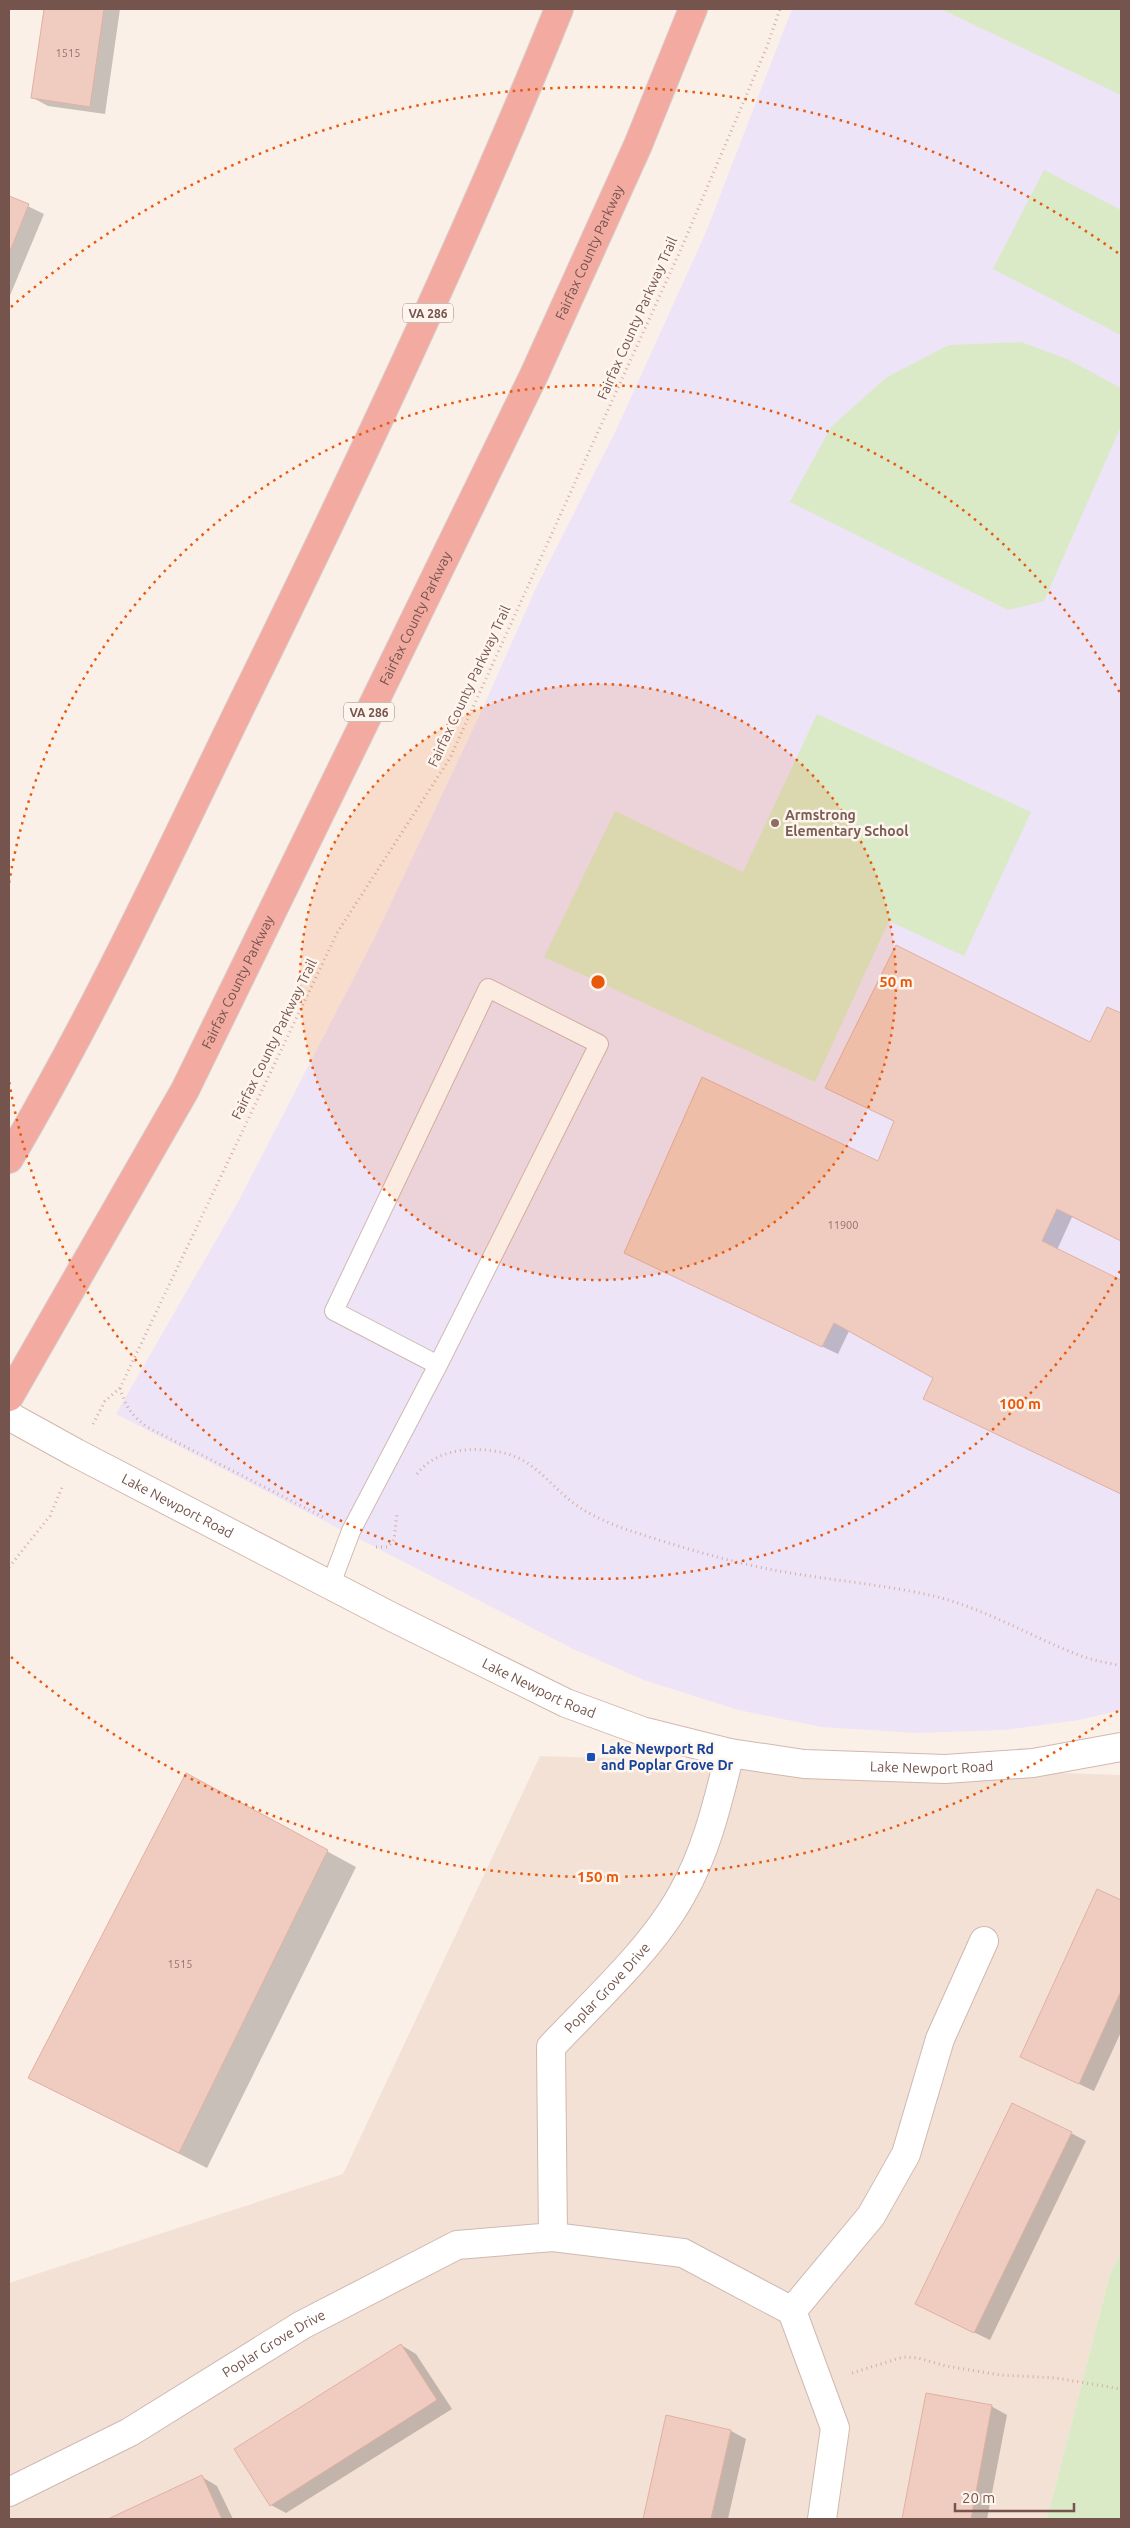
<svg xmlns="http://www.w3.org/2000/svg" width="1130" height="2528" viewBox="0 0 1130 2528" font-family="Ubuntu,sans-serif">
<rect width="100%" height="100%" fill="#fbf0e7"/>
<path fill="#f3e1d6" d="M540,1756L1121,1775V2253L1110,2274L1047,2519H9V2283L343,2174Z"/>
<path fill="#ede4f8" d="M792,9H1121V1710L1079,1720L1004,1730L917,1733L822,1727L738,1710L644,1680L573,1649L116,1414L238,1202L375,937L482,710L535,590L618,426L706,232Z"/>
<path fill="#dae9c6" d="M941,9H1121V95Z
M1044,170L1121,210V335L993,269Z
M1021,342L1067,359L1121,388V426L1044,601L1008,610L790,502L831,427L887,377L949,345Z
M817,714L1031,812L964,956L889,921L815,1082L544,957L615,811L743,872Z
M1121,2253V2519H1047L1110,2274Z"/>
<path fill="#0003" d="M46,9H120L105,114L48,106L33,98Z
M9,197L44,214L9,298Z
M1107,1008L1121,1015V1241L1072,1217L1057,1250L1121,1282V1494L925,1399L935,1378L849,1331L838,1354L626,1253L879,1163L895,1122L827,1088L1091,1043Z
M187,1775L356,1867L207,2168L29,2077Z
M1098,1891L1121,1901V2032L1094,2091L1022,2057Z
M1071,2133L1086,2141L990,2340L932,2312Z
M401,2345L416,2354L452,2409L286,2513L271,2505Z
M927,2394L991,2406L1007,2415L987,2519H904Z
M667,2416L731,2431L746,2439L728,2519H644Z
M202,2477L217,2486L233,2519H111Z"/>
<path fill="#f0ccc0" stroke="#e1b0a1" d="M44,9H104L90,107L31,98Z
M9,196L29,204L9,254Z
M896,945L1090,1042L1107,1007L1121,1013V1241L1057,1209L1042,1241L1121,1280V1494L923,1399L933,1378L834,1323L822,1347L624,1253L702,1077L878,1161L894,1121L825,1088Z
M186,1773L328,1850L179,2153L28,2078Z
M1097,1889L1121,1900V1991L1079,2084L1020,2057Z
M1012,2103L1072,2132L974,2333L915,2304Z
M401,2344L437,2400L270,2506L234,2449Z
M926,2393L992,2405L971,2519H902Z
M666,2415L731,2430L711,2519H643Z
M202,2475L222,2519H108Z"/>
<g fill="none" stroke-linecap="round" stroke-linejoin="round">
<g stroke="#cfb9b1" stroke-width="20">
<path id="lane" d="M331,1584L351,1531L438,1365L599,1044L488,988L334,1311L438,1365"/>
</g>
<g stroke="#cfb9b1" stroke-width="30">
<g id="street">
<path d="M553,2237L683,2253L792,2311"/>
<path id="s1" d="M9,2492L130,2432L302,2325L457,2245L553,2237L551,2047C594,2001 652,1949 682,1894C707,1850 718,1801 730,1753"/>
<path d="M822,2519L835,2428L792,2311L871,2216L906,2154L940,2039L984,1941"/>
</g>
</g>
<g stroke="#d2b8ae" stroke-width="30">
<g id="secondary">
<path id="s2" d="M9,1416L76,1453L390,1616L566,1703L642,1731L730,1753L804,1764L945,1769L1033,1763L1121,1747"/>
</g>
</g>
<g stroke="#d8cfcd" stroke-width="30">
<g id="highway">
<path d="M9,1159C95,1013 166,860 240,708C353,478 463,246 559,9"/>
<path id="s3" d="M9,1397L185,1090L534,375L638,145L693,9"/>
</g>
</g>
<path stroke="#d5aea3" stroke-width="3" stroke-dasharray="1 4" stroke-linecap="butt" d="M120,1388C125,1406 132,1416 147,1427L325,1518
M93,1424L105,1401L120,1388L337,933L450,758L681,249L766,49L780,9
M417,1474C437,1448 474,1446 504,1453C534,1460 548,1483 571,1501C587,1514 606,1522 625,1529C673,1545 729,1562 779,1571C828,1580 880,1584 929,1595C984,1607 1032,1638 1084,1657C1096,1661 1109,1663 1121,1666
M376,1547H388L394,1540L397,1513
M9,1567L50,1516L63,1485
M852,2373L903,2357L918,2358L946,2366L1000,2375L1056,2378L1121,2389"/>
<use href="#lane" stroke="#fff" stroke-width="18"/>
<use href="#street" stroke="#fff" stroke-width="28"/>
<use href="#secondary" stroke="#fff" stroke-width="28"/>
<use href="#highway" stroke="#f2aaa1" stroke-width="28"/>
</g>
<circle cx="598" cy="982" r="298" fill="#e8590c" fill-opacity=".12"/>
<g fill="none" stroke="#e8590c" stroke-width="2.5" stroke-dasharray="2.5 5">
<circle cx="598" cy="982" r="298"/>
<path d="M1120 1271A597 597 0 0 1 9 1081M9 883A597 597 0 0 1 1120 693"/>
<path d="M1118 1711A895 895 0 0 1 11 1657M11 307A895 895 0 0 1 1118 253"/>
</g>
<circle fill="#8d6e63" stroke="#fef5ee" stroke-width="2" cx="775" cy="823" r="5"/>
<rect fill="#1a4fb4" stroke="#fef5ee" stroke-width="2" x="586" y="1752" width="10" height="10" rx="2.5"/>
<g text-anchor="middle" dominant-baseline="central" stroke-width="5" stroke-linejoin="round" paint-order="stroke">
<g font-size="11" fill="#93726a">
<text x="68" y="53">1515</text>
<text x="843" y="1225">11900</text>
<text x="180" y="1964">1515</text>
</g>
<g fill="#fef5ee" stroke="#9d847d" stroke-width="1">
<rect x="403" y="303.5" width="50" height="19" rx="4"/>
<rect x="344" y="702.5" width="50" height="19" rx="4"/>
</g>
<g font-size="12" font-weight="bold" fill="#74544d">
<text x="428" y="313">VA 286</text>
<text x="369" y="712">VA 286</text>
</g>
<g font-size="14" fill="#74544d" stroke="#fef5ee">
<text stroke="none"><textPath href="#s3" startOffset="1284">Fairfax County Parkway</textPath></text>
<text transform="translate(637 318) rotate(-66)">Fairfax County Parkway Trail</text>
<text stroke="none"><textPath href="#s3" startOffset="879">Fairfax County Parkway</textPath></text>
<text transform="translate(469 686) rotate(-65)">Fairfax County Parkway Trail</text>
<text stroke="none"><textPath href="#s3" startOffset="474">Fairfax County Parkway</textPath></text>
<text transform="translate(274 1039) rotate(-64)">Fairfax County Parkway Trail</text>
<text stroke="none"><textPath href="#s2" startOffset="191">Lake Newport Road</textPath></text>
<text stroke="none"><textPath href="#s2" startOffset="596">Lake Newport Road</textPath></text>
<text stroke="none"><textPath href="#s2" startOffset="1001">Lake Newport Road</textPath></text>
<text stroke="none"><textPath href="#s1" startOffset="880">Poplar Grove Drive</textPath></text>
<text stroke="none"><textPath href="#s1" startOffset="304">Poplar Grove Drive</textPath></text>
</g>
<g font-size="14" font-weight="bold" fill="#785e54" stroke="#fef5ee" text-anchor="start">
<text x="785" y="815">Armstrong<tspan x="785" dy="16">Elementary School</tspan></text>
</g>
<g font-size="14" font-weight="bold" fill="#164399" stroke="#fef5ee" text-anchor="start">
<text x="601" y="1749">Lake Newport Rd<tspan x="601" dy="16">and Poplar Grove Dr</tspan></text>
</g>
</g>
<circle cx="598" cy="982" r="8" fill="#e8590c" stroke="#fef5ee" stroke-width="2.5"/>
<g font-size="15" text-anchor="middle" font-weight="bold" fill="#e8590c" stroke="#fef5ee" stroke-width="5" stroke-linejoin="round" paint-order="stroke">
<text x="896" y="987">50 m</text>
<text x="1020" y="1409">100 m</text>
<text x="598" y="1882">150 m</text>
</g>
<rect width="1130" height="2528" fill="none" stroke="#74544d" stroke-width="20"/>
<path d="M955 2503v8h119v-8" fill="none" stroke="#74544d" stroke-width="2.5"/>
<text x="962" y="2503" font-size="15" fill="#74544d" stroke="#fef5ee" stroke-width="4" paint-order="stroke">20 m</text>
</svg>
